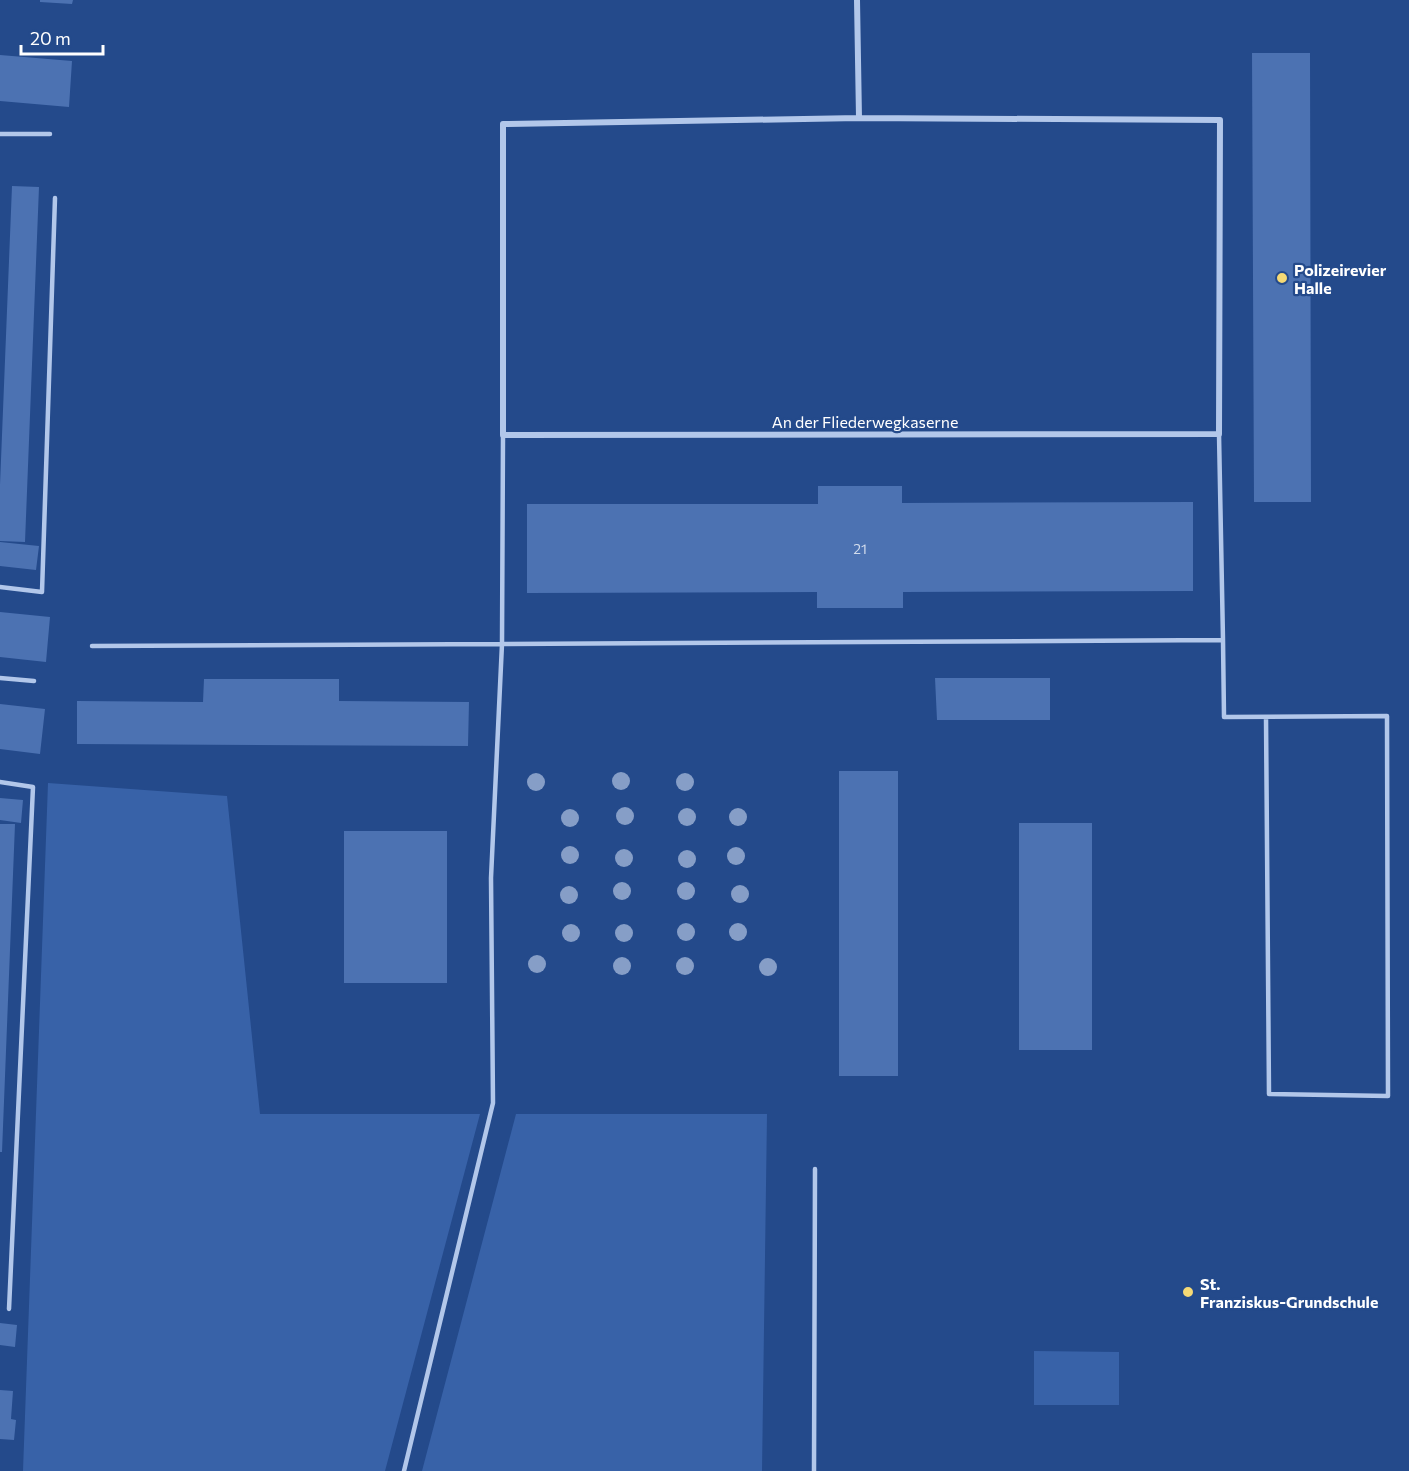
<svg xmlns="http://www.w3.org/2000/svg" width="1409" height="1471" viewBox="0 0 1409 1471" font-family="Commissioner,sans-serif">
<rect width="100%" height="100%" fill="#244a8b"/>
<path fill="#3862a8" d="M48,783L227,796L260,1114H480L385,1471H23Z
M516,1114H767L762,1471H422Z
M1034,1351L1119,1352V1405H1034Z"/>
<path fill="#4c72b2" d="M40,0H73L72,4L40,2Z
M1252,53H1310L1311,502H1254Z
M0,55L72,61L69,107L0,101Z
M12,186L39,187L25,542L0,541V485Z
M818,486H902V503L1193,502V591L903,592V608H817V592L527,593V504H818Z
M0,542L39,546L36,570L0,566Z
M0,612L50,617L46,662L0,657Z
M935,678H1050V720H937Z
M204,679H339V701L469,702L468,746L77,744V701L203,702Z
M0,704L45,709L40,754L0,749Z
M839,771H898V1076H839Z
M0,798L23,800L21,823L0,820Z
M1019,823H1092V1050H1019Z
M0,824H15L2,1152H0Z
M344,831H447V983H344Z
M0,1323L17,1325L15,1347L0,1345Z
M0,1390L13,1391L11,1419L16,1420L14,1440L0,1439Z"/>
<g fill="none" stroke-linecap="round" stroke-linejoin="round">
<path stroke="#b2c7ea" stroke-width="4.5" d="M0,134H50
M503,435L502,644L1223,640L1219,434
M0,587L42,592L55,198
M1223,640L1224,717L1387,716L1388,1096L1269,1094L1266,717
M92,646L502,644L491,878L493,1103L404,1471
M0,678L34,681
M0,782L33,787L9,1309
M814,1471L815,1169"/>
<path stroke="#b2c7ea" stroke-width="6" d="M857,0L859,118
M859,118L1220,120L1219,434L503,435V124Z"/>
</g>
<g fill="#869ec7">
<circle cx="621" cy="781" r="9"/>
<circle cx="536" cy="782" r="9"/>
<circle cx="685" cy="782" r="9"/>
<circle cx="625" cy="816" r="9"/>
<circle cx="687" cy="817" r="9"/>
<circle cx="738" cy="817" r="9"/>
<circle cx="570" cy="818" r="9"/>
<circle cx="570" cy="855" r="9"/>
<circle cx="736" cy="856" r="9"/>
<circle cx="624" cy="858" r="9"/>
<circle cx="687" cy="859" r="9"/>
<circle cx="622" cy="891" r="9"/>
<circle cx="686" cy="891" r="9"/>
<circle cx="740" cy="894" r="9"/>
<circle cx="569" cy="895" r="9"/>
<circle cx="686" cy="932" r="9"/>
<circle cx="738" cy="932" r="9"/>
<circle cx="571" cy="933" r="9"/>
<circle cx="624" cy="933" r="9"/>
<circle cx="537" cy="964" r="9"/>
<circle cx="622" cy="966" r="9"/>
<circle cx="685" cy="966" r="9"/>
<circle cx="768" cy="967" r="9"/>
</g>
<g fill="#f5d975" stroke="#244a8b" stroke-width="2">
<circle cx="1282" cy="278" r="6"/>
<circle cx="1188" cy="1292" r="6"/>
</g>
<g text-anchor="middle" dominant-baseline="central" stroke-width="4.5" stroke-linejoin="round" paint-order="stroke">
<g font-size="14" fill="#d2dcec">
<text x="860" y="548">21</text>
</g>
<g font-size="16" font-weight="bold" fill="#fff" stroke="#244a8b" text-anchor="start">
<text x="1294" y="269">Polizeirevier<tspan x="1294" dy="18">Halle</tspan></text>
<text x="1200" y="1283">St.<tspan x="1200" dy="18">Franziskus-Grundschule</tspan></text>
</g>
<g font-size="16" fill="#fff" stroke="#244a8b">
<text x="865" y="421">An der Fliederwegkaserne</text>
</g>
</g>
<path d="M21 45v9h82v-9" fill="none" stroke="#ffffff" stroke-width="3"/>
<text x="30" y="45" font-size="18" fill="#ffffff" stroke="#244a8b" stroke-width="4.5" paint-order="stroke">20 m</text>
</svg>
